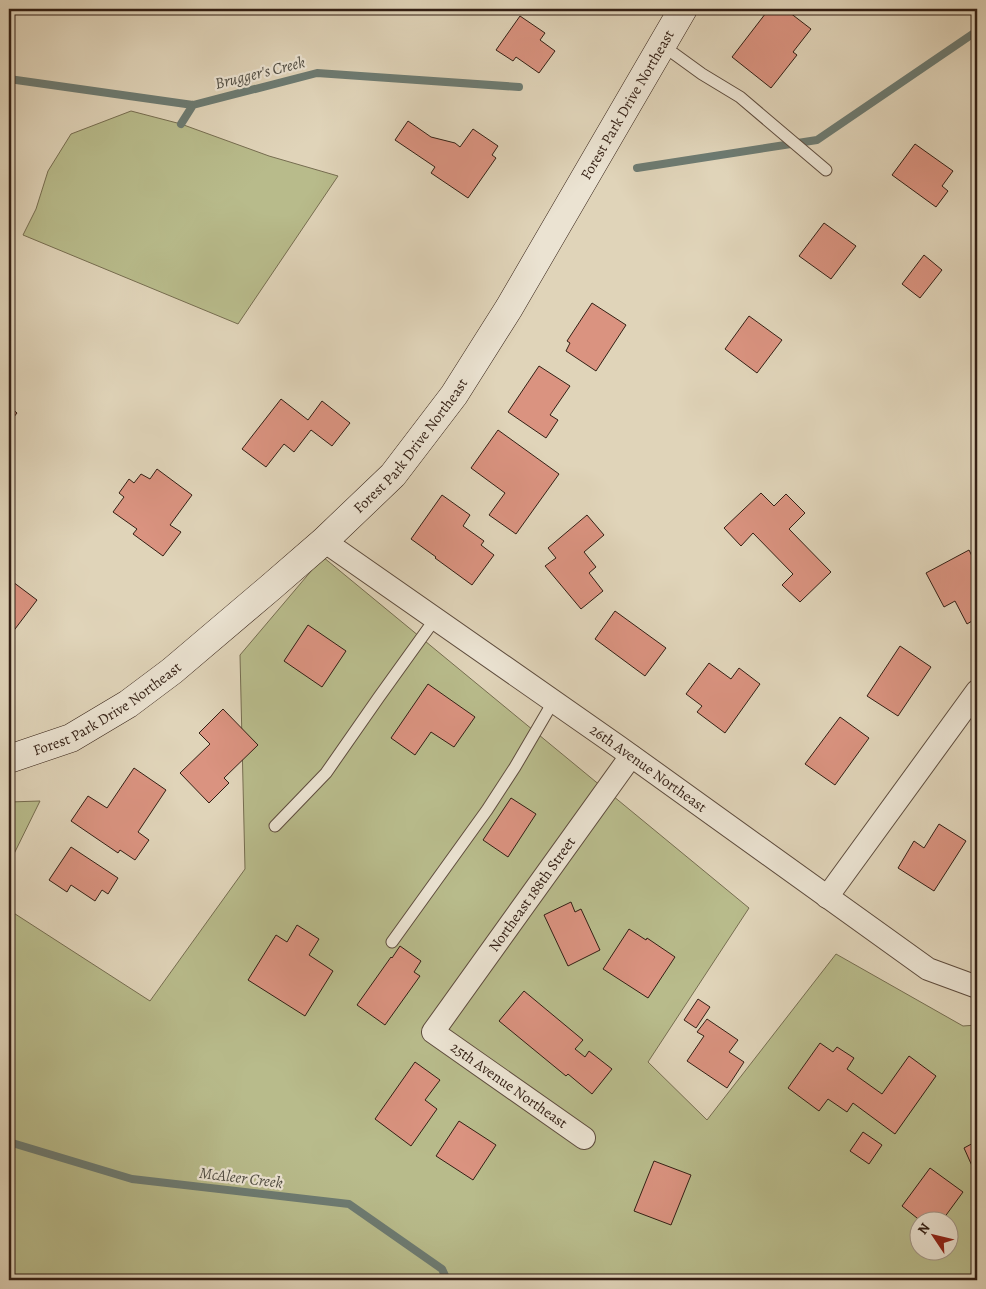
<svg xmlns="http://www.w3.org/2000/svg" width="986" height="1289" viewBox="0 0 986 1289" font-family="Alegreya,serif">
<rect width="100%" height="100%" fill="#e0d4b9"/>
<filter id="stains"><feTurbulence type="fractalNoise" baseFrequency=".004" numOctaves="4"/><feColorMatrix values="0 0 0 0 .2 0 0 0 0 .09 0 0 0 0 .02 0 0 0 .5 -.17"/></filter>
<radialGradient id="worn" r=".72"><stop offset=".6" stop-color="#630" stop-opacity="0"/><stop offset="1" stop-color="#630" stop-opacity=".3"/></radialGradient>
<path fill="#b8bb8b" stroke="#766d50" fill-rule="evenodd" d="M131,111L181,124L269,156L338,176L238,324L23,235L36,209L48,171L71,134Z
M323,557L749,908L648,1062L707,1120L836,954L963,1026L977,1025V1280H9V910L150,1001L245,869L240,655ZM918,1222H948V1252H918Z
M40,801L9,864V802Z"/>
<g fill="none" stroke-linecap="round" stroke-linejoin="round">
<path stroke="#6d7b72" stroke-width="8" d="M9,79L193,105L317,73L519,87
M181,124L193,105
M637,168L817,140L977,31
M9,1142L132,1179L349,1204L442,1269L447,1280"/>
</g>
<path fill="#da9380" stroke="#331f14" d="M769,9H785L811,29L793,52L797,55L771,88L732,57Z
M520,16L545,33L540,40L555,51L539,73L516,57L513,61L496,50Z
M408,121L431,137L455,143L460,147L473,129L498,146L492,155L496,158L468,198L431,173L435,167L395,140Z
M915,144L953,171L942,186L948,191L936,207L892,175Z
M824,223L856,246L831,279L799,256Z
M924,255L942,270L920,298L902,284Z
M592,303L626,325L596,371L566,351L570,343L567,341Z
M749,316L782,340L757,373L725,349Z
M539,366L570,386L550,415L558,420L546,438L508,412Z
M281,399L308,420L322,401L350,423L332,446L311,430L294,452L284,444L266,467L242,449Z
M9,406L17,413L9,423Z
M498,430L559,474L516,534L489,515L505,493L471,468Z
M157,469L192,495L170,525L181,532L163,556L133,534L137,529L113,512L124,497L119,493L129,479L134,483L141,474L150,479Z
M761,493L774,506L786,494L805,513L789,529L831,572L800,602L782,585L793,574L753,533L741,546L724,528Z
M442,495L470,515L463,526L484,541L481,545L494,555L472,585L435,558L436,557L411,539Z
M587,515L604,535L584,552L596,567L589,573L603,591L581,609L545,566L556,558L548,548Z
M969,550L977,566V618L967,624L955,601L944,607L926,573Z
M9,579L37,600L12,633L9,630Z
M615,611L666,648L645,676L595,639Z
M308,625L346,651L322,687L284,661Z
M900,646L931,667L898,716L867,696Z
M709,663L731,679L739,668L760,684L725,733L697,712L702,706L686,694Z
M428,684L475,717L454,747L431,732L415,755L391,738Z
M223,709L258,745L224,778L229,783L209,803L180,773L210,744L199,733Z
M840,717L869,738L835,785L805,764Z
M134,768L166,790L138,832L149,840L135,860L120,850L118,853L71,821L88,796L107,808Z
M511,798L536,814L508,857L483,840Z
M939,824L966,841L934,891L898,868L914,841L924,848Z
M71,847L118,878L108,894L102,890L95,901L71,885L67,892L49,880Z
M571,902L575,912L581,909L600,950L568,966L544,915Z
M297,925L319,939L309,955L333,971L305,1016L248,980L276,935L287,942Z
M629,929L646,940L647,938L675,957L648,998L603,969Z
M400,946L421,961L414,972L420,976L385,1025L357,1005L391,957L392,958Z
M524,991L583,1040L575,1049L585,1057L589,1051L612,1069L592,1094L568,1074L566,1076L499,1021Z
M698,999L710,1007L696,1028L684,1020Z
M707,1019L738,1040L729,1052L744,1062L727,1088L687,1061L704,1036L697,1032Z
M820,1043L833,1052L837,1047L854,1058L847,1069L882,1094L909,1056L936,1076L895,1134L853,1103L847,1112L828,1099L819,1111L788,1088Z
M415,1062L440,1080L425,1100L437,1109L411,1146L375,1119Z
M459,1121L496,1145L473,1180L436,1156Z
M863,1132L882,1145L869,1164L850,1151Z
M977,1141V1177L964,1148Z
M654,1161L691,1175L671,1225L634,1211Z
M930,1168L963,1192L941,1222H922L902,1206Z"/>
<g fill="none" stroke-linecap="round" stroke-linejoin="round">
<g stroke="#5e4c3d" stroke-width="13">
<path id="lane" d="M662,45L702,74L740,97L826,170
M275,826L326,773L379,697L435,619
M392,942L487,810L515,767L553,702"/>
</g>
<g stroke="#5e4c3d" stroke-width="24">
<g id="street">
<path id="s1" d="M324,541L619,747L928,969L977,987"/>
<path d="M827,897L977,691"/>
<path id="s2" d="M584,1138L433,1032L631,756"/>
</g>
</g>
<g stroke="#331f14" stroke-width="29">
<g id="secondary">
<path id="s3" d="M9,759L71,738L128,704L172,671L271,587L324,541L393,475L454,395L509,308L683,9"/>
</g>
</g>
<use href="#lane" stroke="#ebe3d2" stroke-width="11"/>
<use href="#street" stroke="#ebe3d2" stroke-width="22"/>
<use href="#secondary" stroke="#ebe3d2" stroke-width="28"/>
</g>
<g text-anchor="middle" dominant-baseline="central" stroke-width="4.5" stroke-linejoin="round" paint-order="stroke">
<g font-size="15" fill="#331f14" stroke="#ebe3d2">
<text stroke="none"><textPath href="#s3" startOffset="921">Forest Park Drive Northeast</textPath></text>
<text stroke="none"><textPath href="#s3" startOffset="516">Forest Park Drive Northeast</textPath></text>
<text stroke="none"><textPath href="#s3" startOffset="111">Forest Park Drive Northeast</textPath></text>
<text stroke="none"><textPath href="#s1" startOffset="396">26th Avenue Northeast</textPath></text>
<text stroke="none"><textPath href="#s2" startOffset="354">Northeast 188th Street</textPath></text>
<text transform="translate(509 1085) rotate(35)">25th Avenue Northeast</text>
</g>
<g font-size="16" font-style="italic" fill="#504d43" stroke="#ebe3d2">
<text transform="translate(260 73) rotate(-14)">Brugger's Creek</text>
<text transform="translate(241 1178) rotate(7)">McAleer Creek</text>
</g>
</g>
<rect width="986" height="1289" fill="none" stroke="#e0d4b9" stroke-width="30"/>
<rect x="10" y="10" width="966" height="1269" fill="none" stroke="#331f14" stroke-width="2.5"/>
<rect x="15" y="15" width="956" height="1259" fill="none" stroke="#331f14"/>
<g transform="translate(934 1236) rotate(305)"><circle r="24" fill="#ebe3d2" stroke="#a19586"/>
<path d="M0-4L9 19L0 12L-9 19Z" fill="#8f2418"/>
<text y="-8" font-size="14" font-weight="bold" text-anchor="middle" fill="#331f14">N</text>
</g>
<rect width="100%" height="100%" filter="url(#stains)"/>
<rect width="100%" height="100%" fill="url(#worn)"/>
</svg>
